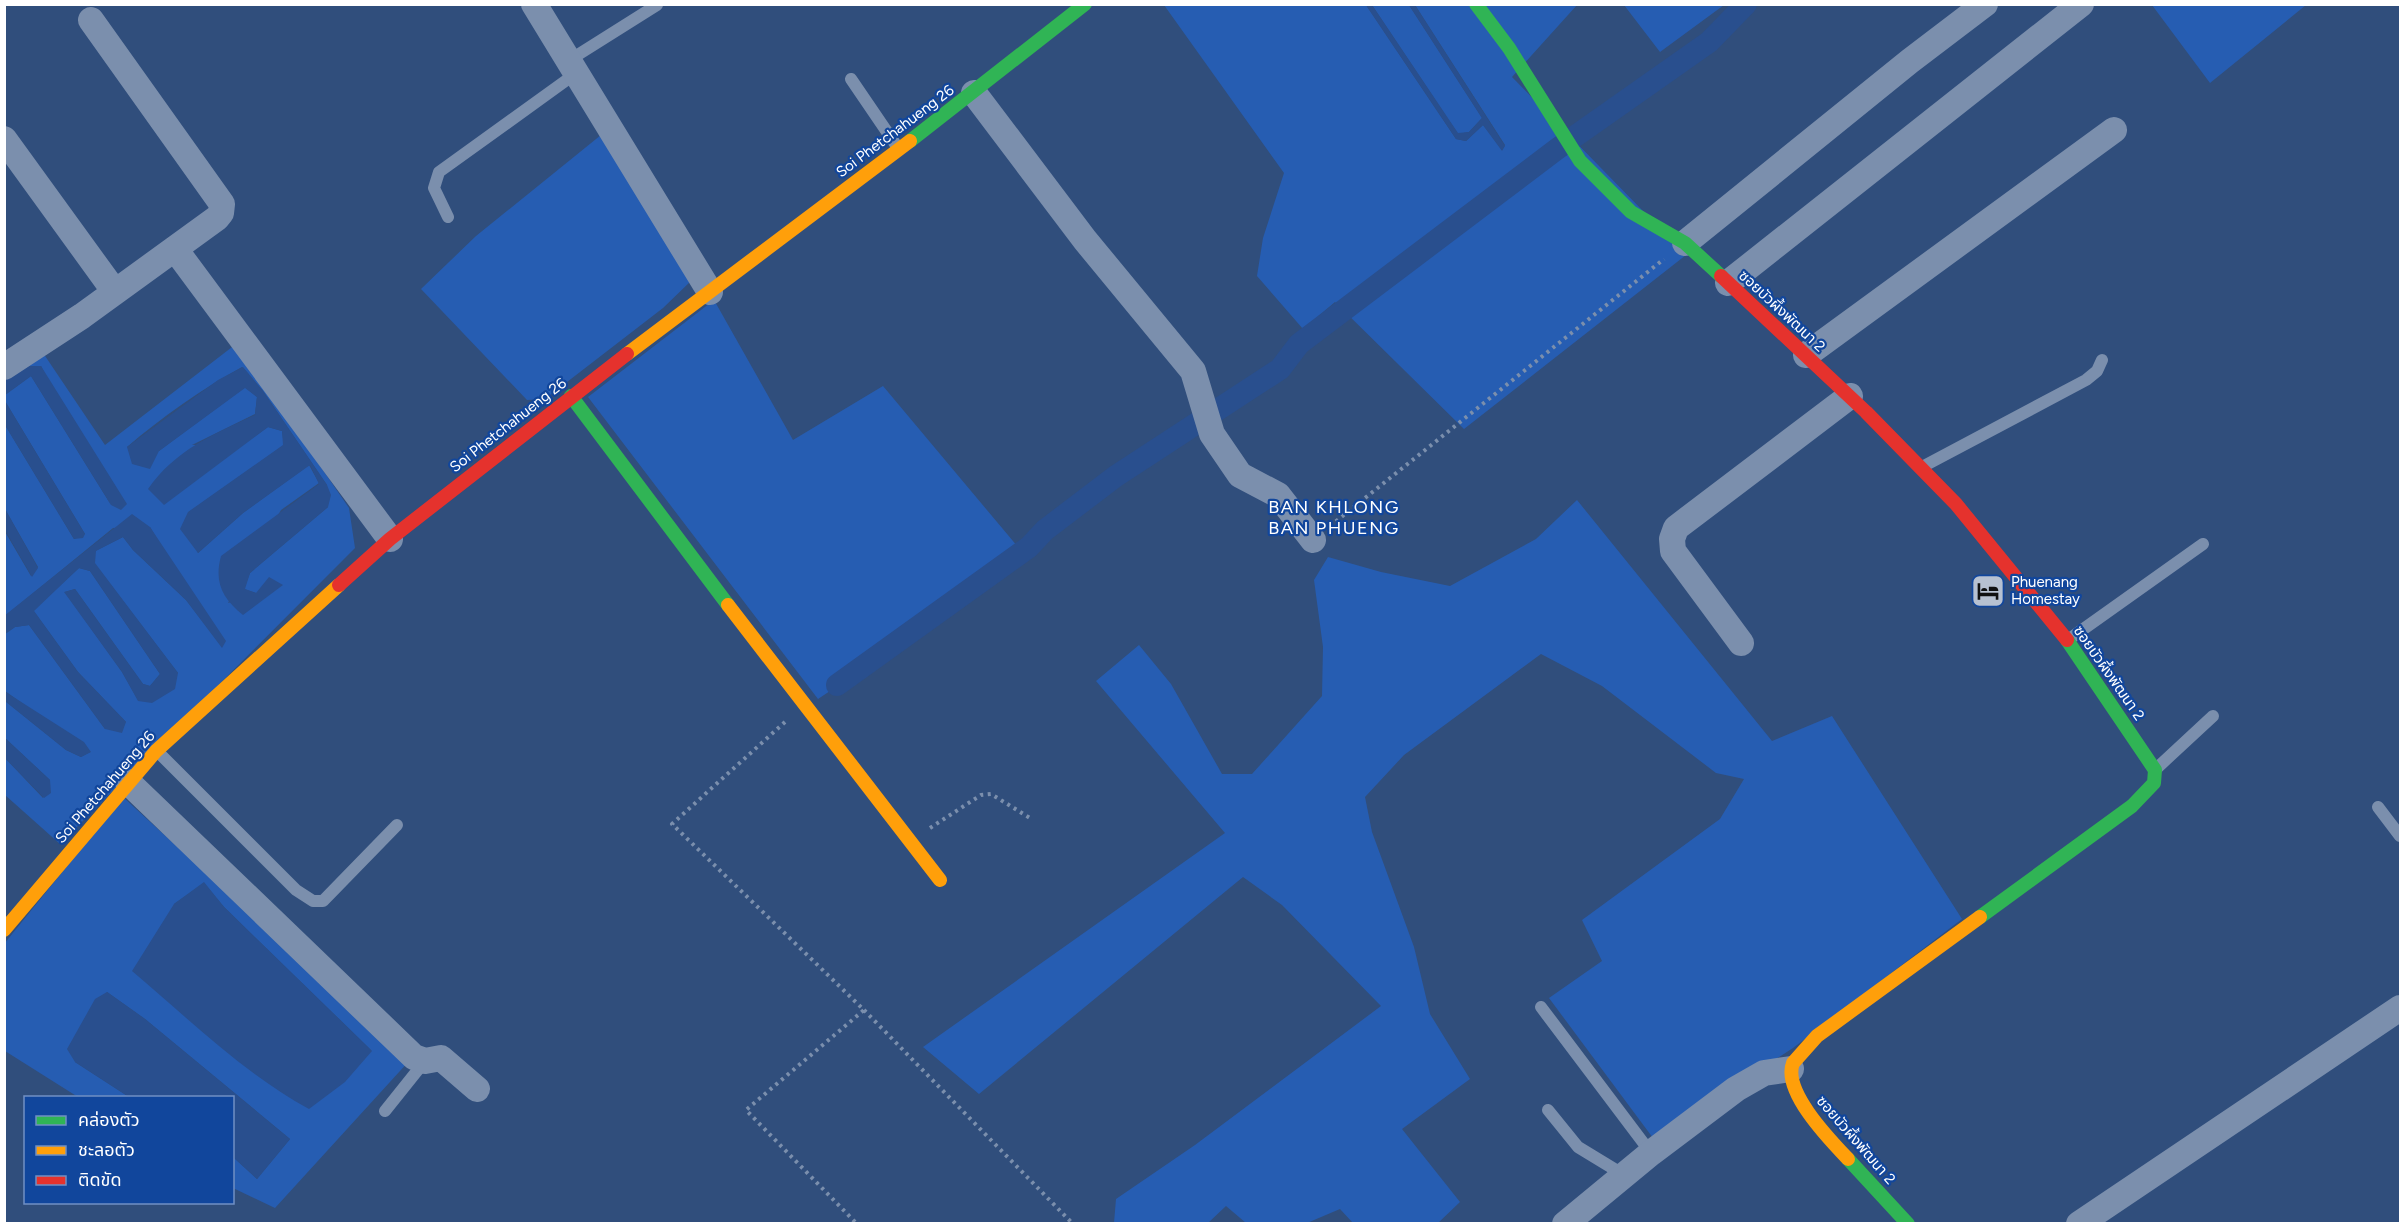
<svg xmlns="http://www.w3.org/2000/svg" width="2405" height="1228" viewBox="0 0 2405 1228" font-family="Figtree,'Noto Sans Thai',sans-serif">
<rect width="100%" height="100%" fill="#304e7c"/>
<path fill="#265db2" fill-rule="evenodd" d="M1164,5H1366L1456,139L1466,141L1483,125L1502,150L1505,145L1415,5H1577L1512,77L1686,255L1464,429L1335,302L1303,329L1257,276L1263,238L1284,173Z
M1372,5H1409L1482,118L1469,132L1458,134Z
M1624,5H1724L1660,52Z
M2152,5H2306L2210,83Z
M601,135L692,280L663,308L545,399L527,400L421,289L476,236Z
M714,300L793,440L883,386L1028,559L818,699L588,397Z
M35,341L105,445L236,344L349,508L355,548L60,844L5,795V758L43,798L50,780L5,738V701L66,750L81,757L90,752L5,691V634L15,627L29,625L105,729L126,722L78,672L33,610L79,568L90,571L160,674L150,686L143,684L75,589L65,592L122,672L138,700L178,673L94,563L95,551L123,537L133,550L186,600L222,647L150,527L113,528L5,616L4,530L31,576L38,567L5,509V425L74,539L85,534L5,401V395L31,376L111,505L41,366H23ZM242,367L263,391L327,485L328,507L250,573L244,589L256,593L228,603L281,510L319,483L309,465L243,513L198,553L189,512L284,445L282,431L268,427L244,444L192,445L255,414L257,397L245,387L159,451L127,447C162,417 202,389 242,367Z
M1577,500L1772,741L1832,716L1962,919L1793,1048L1653,1138L1549,998L1602,961L1582,920L1720,819L1744,779L1716,773L1602,686L1541,654L1404,755L1365,797L1372,832L1414,947L1430,1014L1470,1079L1402,1129L1460,1202L1438,1223H1353L1340,1209L1307,1223H1246L1226,1206L1208,1223H1114L1116,1199L1195,1145L1381,1006L1282,905L1243,877L979,1094L923,1047L1225,833L1096,681L1139,645L1171,684L1222,774H1252L1322,696L1323,647L1314,580L1328,557L1381,572L1450,586L1536,539Z
M123,797L410,1060L275,1208L233,1188V1157L257,1179L290,1139L145,1019L107,992L75,1062L129,1097H78L5,1051L4,944ZM204,883L224,907L372,1051L174,904Z"/>
<path fill="#294f8e" d="M1366,5H1372L1458,133L1469,132L1482,118L1409,5H1415L1505,146L1502,151L1483,125L1466,141L1456,139Z
M23,366H41L127,504L121,510L111,505L31,376L5,395V378Z
M243,367L263,391L327,485L331,495L328,507L250,573L245,589L256,593L269,577L283,585L243,615C222,598 214,582 221,556L319,484L310,465L243,513L198,553L180,529L188,512L283,445L282,431L268,427L164,505L148,489C175,450 214,434 255,415L257,397L245,388L159,451L150,469L132,464L127,447L218,380Z
M5,401L85,534L83,538L74,539L5,425Z
M5,509L38,568L32,577L5,530Z
M132,514L150,527L226,641L222,648L186,600L133,550L123,537L96,551L95,563L178,673L175,689L152,703L138,701L122,672L64,592L75,589L143,684L150,686L160,674L90,571L79,568L34,611L78,672L126,722L122,733L105,729L29,625L15,627L5,634L4,616Z
M4,691L84,742L91,752L81,757L66,750L5,701Z
M5,738L50,780L51,793L44,798L5,758Z
M204,882L224,907L372,1051L345,1082L309,1109C244,1074 188,1018 132,971L174,904Z
M107,992L145,1019L290,1139L257,1179L233,1157L232,1098L129,1097L75,1062L67,1049L95,999Z"/>
<g fill="none" stroke-linecap="round" stroke-linejoin="round">
<path stroke="#294f8e" stroke-width="22" d="M837,685L1029,547L1045,530L1116,476L1280,369L1299,344L1557,149L1709,42L1746,4"/>
<path stroke="#7b8fad" stroke-width="4" stroke-dasharray="3 4.5" stroke-linecap="butt" d="M1330,526L1664,259
M785,722L672,824L864,1010L746,1110L857,1224
M930,828L981,795L991,794L1030,818
M864,1010L1073,1224"/>
<path stroke="#7b8fad" stroke-width="12" d="M568,61L657,5
M851,79L898,148
M448,217L434,188L439,172L575,74
M1922,467L2086,380L2097,371L2102,360
M2068,640L2203,544
M157,751L296,890L313,901H323L397,825
M2157,768L2213,716
M2378,807L2400,836
M1541,1007L1651,1153
M1548,1110L1578,1147L1624,1175
M385,1111L425,1061"/>
<path stroke="#7b8fad" stroke-width="26" d="M534,4L710,292
M974,93L1085,240L1193,371L1212,434L1240,475L1278,495L1313,540
M4,139L115,292
M1685,243L1910,61L1985,4
M175,249L390,539
M1728,283L2081,4
M1806,355L2114,130
M4,367L82,316L217,218L221,213L222,204L91,20
M1741,643L1673,551L1672,539L1676,528L1850,396
M128,782L414,1057L425,1061L441,1058L477,1089
M1565,1224L1651,1153L1736,1089L1764,1073L1791,1069
M2079,1224L2400,1008"/>
<path stroke="#30b455" stroke-width="14" d="M1476,4L1509,48L1580,161L1631,212L1685,243L1721,276
M910,141L1085,4
M571,396L728,605
M1980,917L2132,806L2154,783L2155,770L2067,640
M1848,1159L1908,1224"/>
<path stroke="#ff9f0a" stroke-width="14" d="M627,354L910,141
M728,605L940,880
M4,930L156,751L339,585
M1848,1159C1830,1140 1782,1091 1793,1063L1817,1036L1980,917"/>
<path stroke="#e5322d" stroke-width="14" d="M1721,276L1866,412L1956,504L2067,640
M339,585L390,539L627,354"/>
</g>
<defs>
<g id="hotel-square" transform="scale(1.725)"><rect x="-9" y="-9" width="18" height="18" rx="4" fill="#b7c1d1" stroke="#11469c"/><path d="M-6-4.5h1.5V1H6V5H4.5V3h-9V5H-6ZM-4 0a1.8 1.8 0 1 1 3.6 0ZM.5 0V-2.5h3Q6-2.5 6 0Z" fill="#111"/></g>
</defs>
<g fill-rule="evenodd">
<use href="#hotel-square" x="1988" y="591"/>
</g>
<g text-anchor="middle" dominant-baseline="central" stroke-width="4.5" stroke-linejoin="round" paint-order="stroke">
<g font-size="15" fill="#fff" stroke="#11469c">
<text transform="translate(895 131) rotate(-37)">Soi Phetchahueng 26</text>
<text transform="translate(1782 311) rotate(43)">ซอยบัวผึ้งพัฒนา 2</text>
<text transform="translate(508 425) rotate(-38)">Soi Phetchahueng 26</text>
<text transform="translate(2109 673) rotate(55)">ซอยบัวผึ้งพัฒนา 2</text>
<text transform="translate(105 787) rotate(-49)">Soi Phetchahueng 26</text>
<text transform="translate(1856 1140) rotate(49)">ซอยบัวผึ้งพัฒนา 2</text>
</g>
<g font-size="15" fill="#fff" stroke="#11469c" text-anchor="start">
<text x="2011" y="582">Phuenang<tspan x="2011" dy="17">Homestay</tspan></text>
</g>
<g font-size="18" letter-spacing="1.5" fill="#fff" stroke="#11469c">
<text x="1334" y="507">BAN KHLONG<tspan x="1334" dy="21">BAN PHUENG</tspan></text>
</g>
</g>
<rect width="2405" height="1228" fill="none" stroke="#ffffff" stroke-width="12"/>
<rect x="24" y="1096" width="210" height="108" fill="#11469c" stroke="#7090c4" stroke-width="1.5"/>
<rect x="36" y="1116" width="30" height="9" fill="#30b455" stroke="#7090c4" stroke-width="1.5"/>
<text x="78" y="1126" font-size="18" fill="#ffffff">คล่องตัว</text>
<rect x="36" y="1146" width="30" height="9" fill="#ff9f0a" stroke="#7090c4" stroke-width="1.5"/>
<text x="78" y="1156" font-size="18" fill="#ffffff">ชะลอตัว</text>
<rect x="36" y="1176" width="30" height="9" fill="#e5322d" stroke="#7090c4" stroke-width="1.5"/>
<text x="78" y="1186" font-size="18" fill="#ffffff">ติดขัด</text>
</svg>
